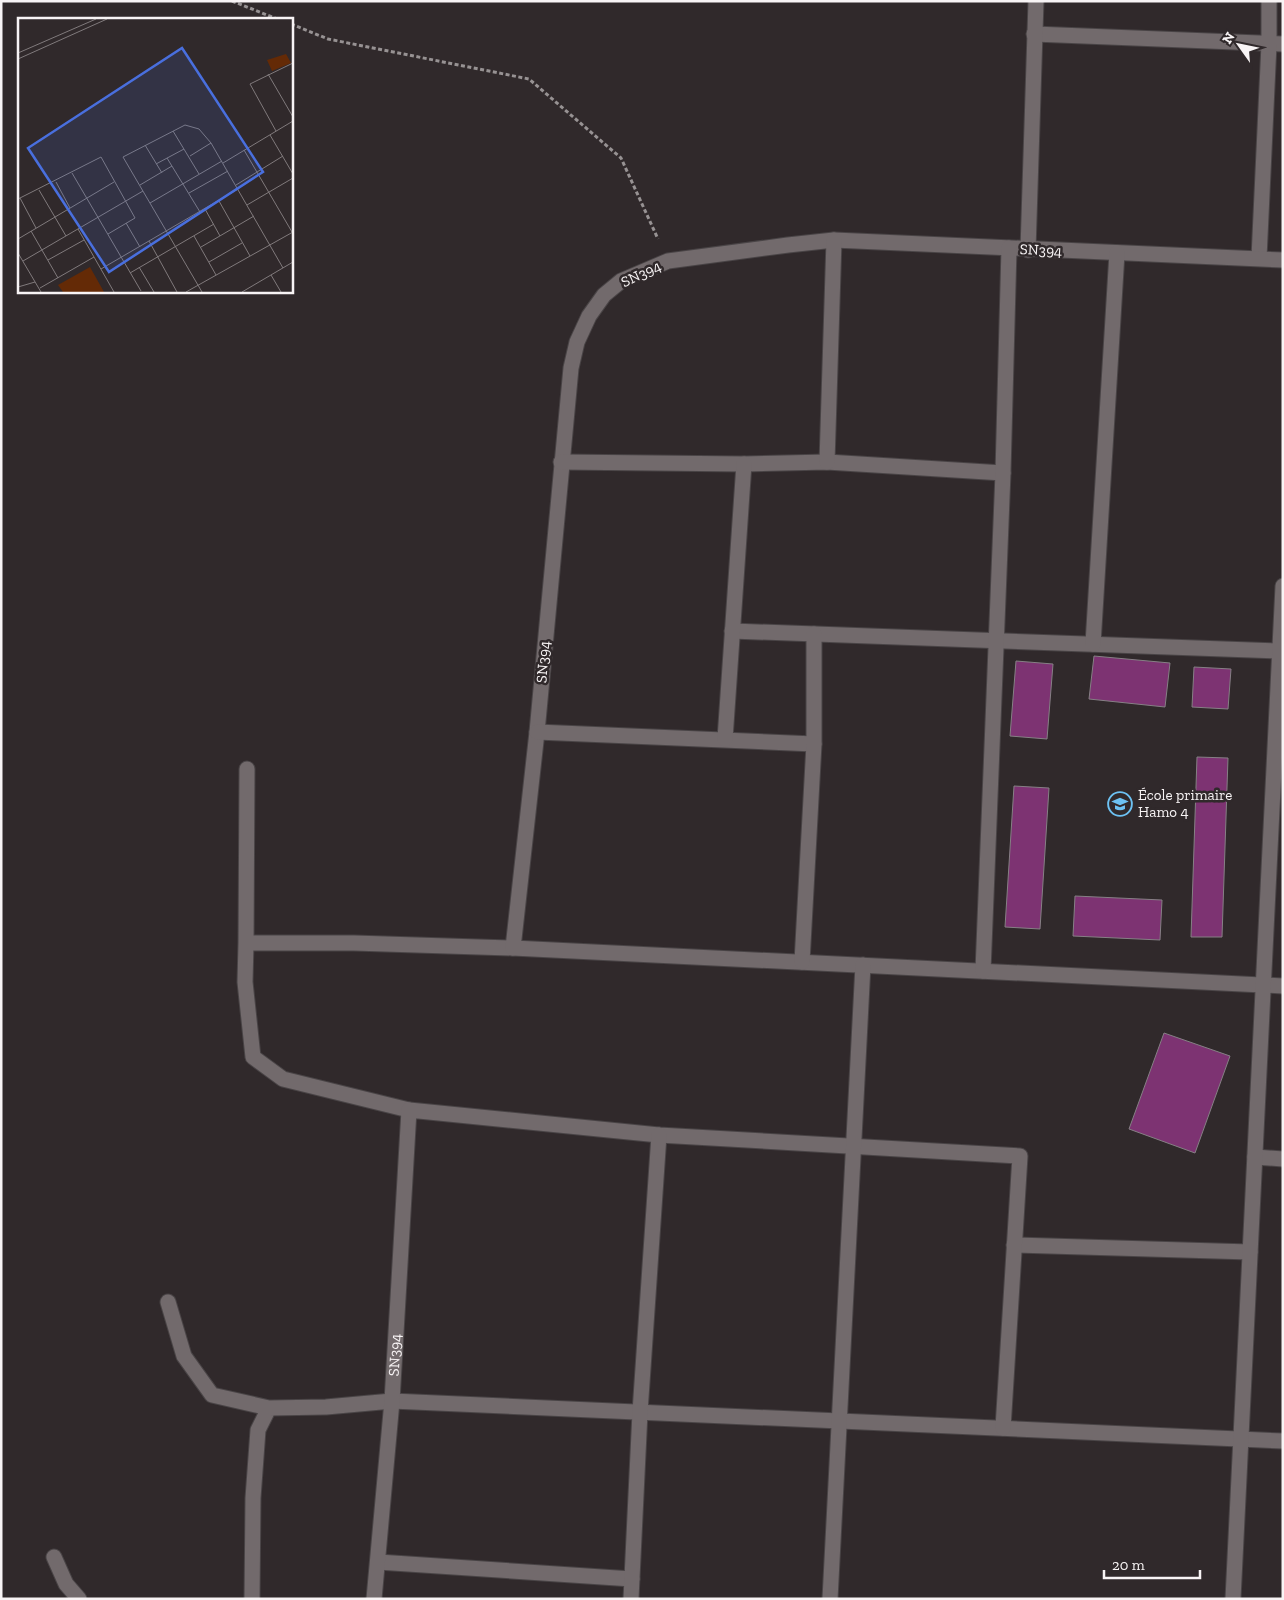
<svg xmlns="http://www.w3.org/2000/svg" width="1284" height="1600" viewBox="0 0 1284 1600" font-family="'Zilla Slab',serif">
<rect width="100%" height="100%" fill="#30292b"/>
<path fill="#7d3372" stroke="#868085" d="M1094,656L1170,663L1165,707L1089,699Z
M1016,661L1053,664L1047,739L1010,736Z
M1194,667L1231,669L1228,709L1192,707Z
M1197,757L1228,758L1222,937H1191Z
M1014,786L1049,788L1040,929L1005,927Z
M1075,896L1162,900L1160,940L1073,936Z
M1164,1033L1230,1056L1195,1153L1129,1129Z"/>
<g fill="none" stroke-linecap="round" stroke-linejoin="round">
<g stroke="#494446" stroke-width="17">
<path id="service" d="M246,943L247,769
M409,1110L283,1079L253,1057L245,982L246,943H354L513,948
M168,1302L184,1356L212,1395L269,1408
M54,1557L66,1584L79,1599
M252,1599L253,1498L258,1430L269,1408L326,1407L392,1401"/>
</g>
<g stroke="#494446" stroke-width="17">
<g id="minor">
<path d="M1034,34L1283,44"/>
<path d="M1028,250L1036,1"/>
<path d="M1259,258L1269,44V1"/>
<path d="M1283,260L834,240L788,245L668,261L621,281L604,295L589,316L577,342L571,368L537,732L513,948L1283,986"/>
<path d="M561,462L744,464L827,462L1003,473"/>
<path d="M827,462L834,240"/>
<path d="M732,631L1279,651"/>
<path d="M1093,644L1117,253"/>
<path d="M537,732L814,744"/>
<path d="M725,739L744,464"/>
<path d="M802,962L814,744V634"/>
<path d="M983,971L1003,473L1009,248"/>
<path d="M1255,1157L1283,1159"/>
<path d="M1014,1245L1250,1252"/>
<path d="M392,1401L1283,1441"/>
<path d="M378,1562L632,1579"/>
<path id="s1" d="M374,1599L392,1401L409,1110L659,1135L1020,1156L1003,1428"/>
<path d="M631,1599L640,1412L659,1135"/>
<path d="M830,1599L863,965"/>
<path d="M1233,1599L1283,586"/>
</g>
</g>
<path stroke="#979293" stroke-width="3" stroke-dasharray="4 2.5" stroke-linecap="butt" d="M232,1L277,19
M291,24L328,39L529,79L621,158L658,239"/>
<use href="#service" stroke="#726a6c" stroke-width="15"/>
<use href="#minor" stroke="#726a6c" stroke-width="15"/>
</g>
<defs>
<g id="school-ring" transform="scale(1.25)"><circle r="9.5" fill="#30292b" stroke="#6dc2f3" stroke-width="1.5"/><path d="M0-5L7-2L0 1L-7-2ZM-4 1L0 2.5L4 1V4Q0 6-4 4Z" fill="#6dc2f3"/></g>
</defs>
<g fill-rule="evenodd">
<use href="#school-ring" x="1120" y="804"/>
</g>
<g text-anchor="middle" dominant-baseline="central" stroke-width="5" stroke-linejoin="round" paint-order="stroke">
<g font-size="15" fill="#f8f4f5" stroke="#30292b">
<text transform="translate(1041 250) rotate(3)">SN394</text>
<text transform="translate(641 274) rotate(-25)">SN394</text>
<text transform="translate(543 662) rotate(-85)">SN394</text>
<text stroke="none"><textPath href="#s1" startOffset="245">SN394</textPath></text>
</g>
<g font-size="15" fill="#f8f4f5" stroke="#30292b" text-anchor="start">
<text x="1138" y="795">École primaire<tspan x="1138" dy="17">Hamo 4</tspan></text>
</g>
</g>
<g transform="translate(18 18)">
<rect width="275" height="275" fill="#30292b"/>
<path d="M268,36L273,45L254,53L249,42ZM72,249L86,274H45L40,267Z" fill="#642a06"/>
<path fill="none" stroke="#807a7c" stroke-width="1" d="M0,35L78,1M0,41L89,1M250,56L275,99M155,113L181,156M258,113L232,66L275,45M252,117L275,156M127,127L144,155M226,132L274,214M172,138L193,125M149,140L182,194M205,145L275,103M138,146L166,131M54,155L123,273M38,164L52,190M122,167L154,148M218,167L265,138M21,172L48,218M171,175L210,153M2,180L18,210M0,181L83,139L117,200L90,216M201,183L232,238M132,185L204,143M229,187L275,160M187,191L202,218M108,205L122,229M60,211L96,274M13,213L40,260M176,218L198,257M0,221L96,164M131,223L159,274M183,229L236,198M0,235L23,274M30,242L66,222M5,243L125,173M191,244L224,225M121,249L136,274M83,251L220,171M112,255L196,206M253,257L263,274M0,269L17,264M22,270L76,239M168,274L275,214M184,274L105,139L167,107L181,111L193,125L265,250M224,274L275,244"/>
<path fill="#496fde" fill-opacity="0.15" stroke="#496fde" stroke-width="2.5" d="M164,30L245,154L91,254L10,130Z"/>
<rect width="275" height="275" fill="none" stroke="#f8f4f5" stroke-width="2.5"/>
</g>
<rect width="1284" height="1600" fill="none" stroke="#f8f4f5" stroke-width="5"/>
<g transform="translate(1239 45) rotate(303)" stroke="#30292b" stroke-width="4" paint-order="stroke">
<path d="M0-4L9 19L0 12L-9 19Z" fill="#f8f4f5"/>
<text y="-8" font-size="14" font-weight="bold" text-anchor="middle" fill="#f8f4f5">N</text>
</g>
<path d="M1104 1570v8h96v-8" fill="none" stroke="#f8f4f5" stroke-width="2.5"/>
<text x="1112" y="1570" font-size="15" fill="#f8f4f5" stroke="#30292b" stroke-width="4" paint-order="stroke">20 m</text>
</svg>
